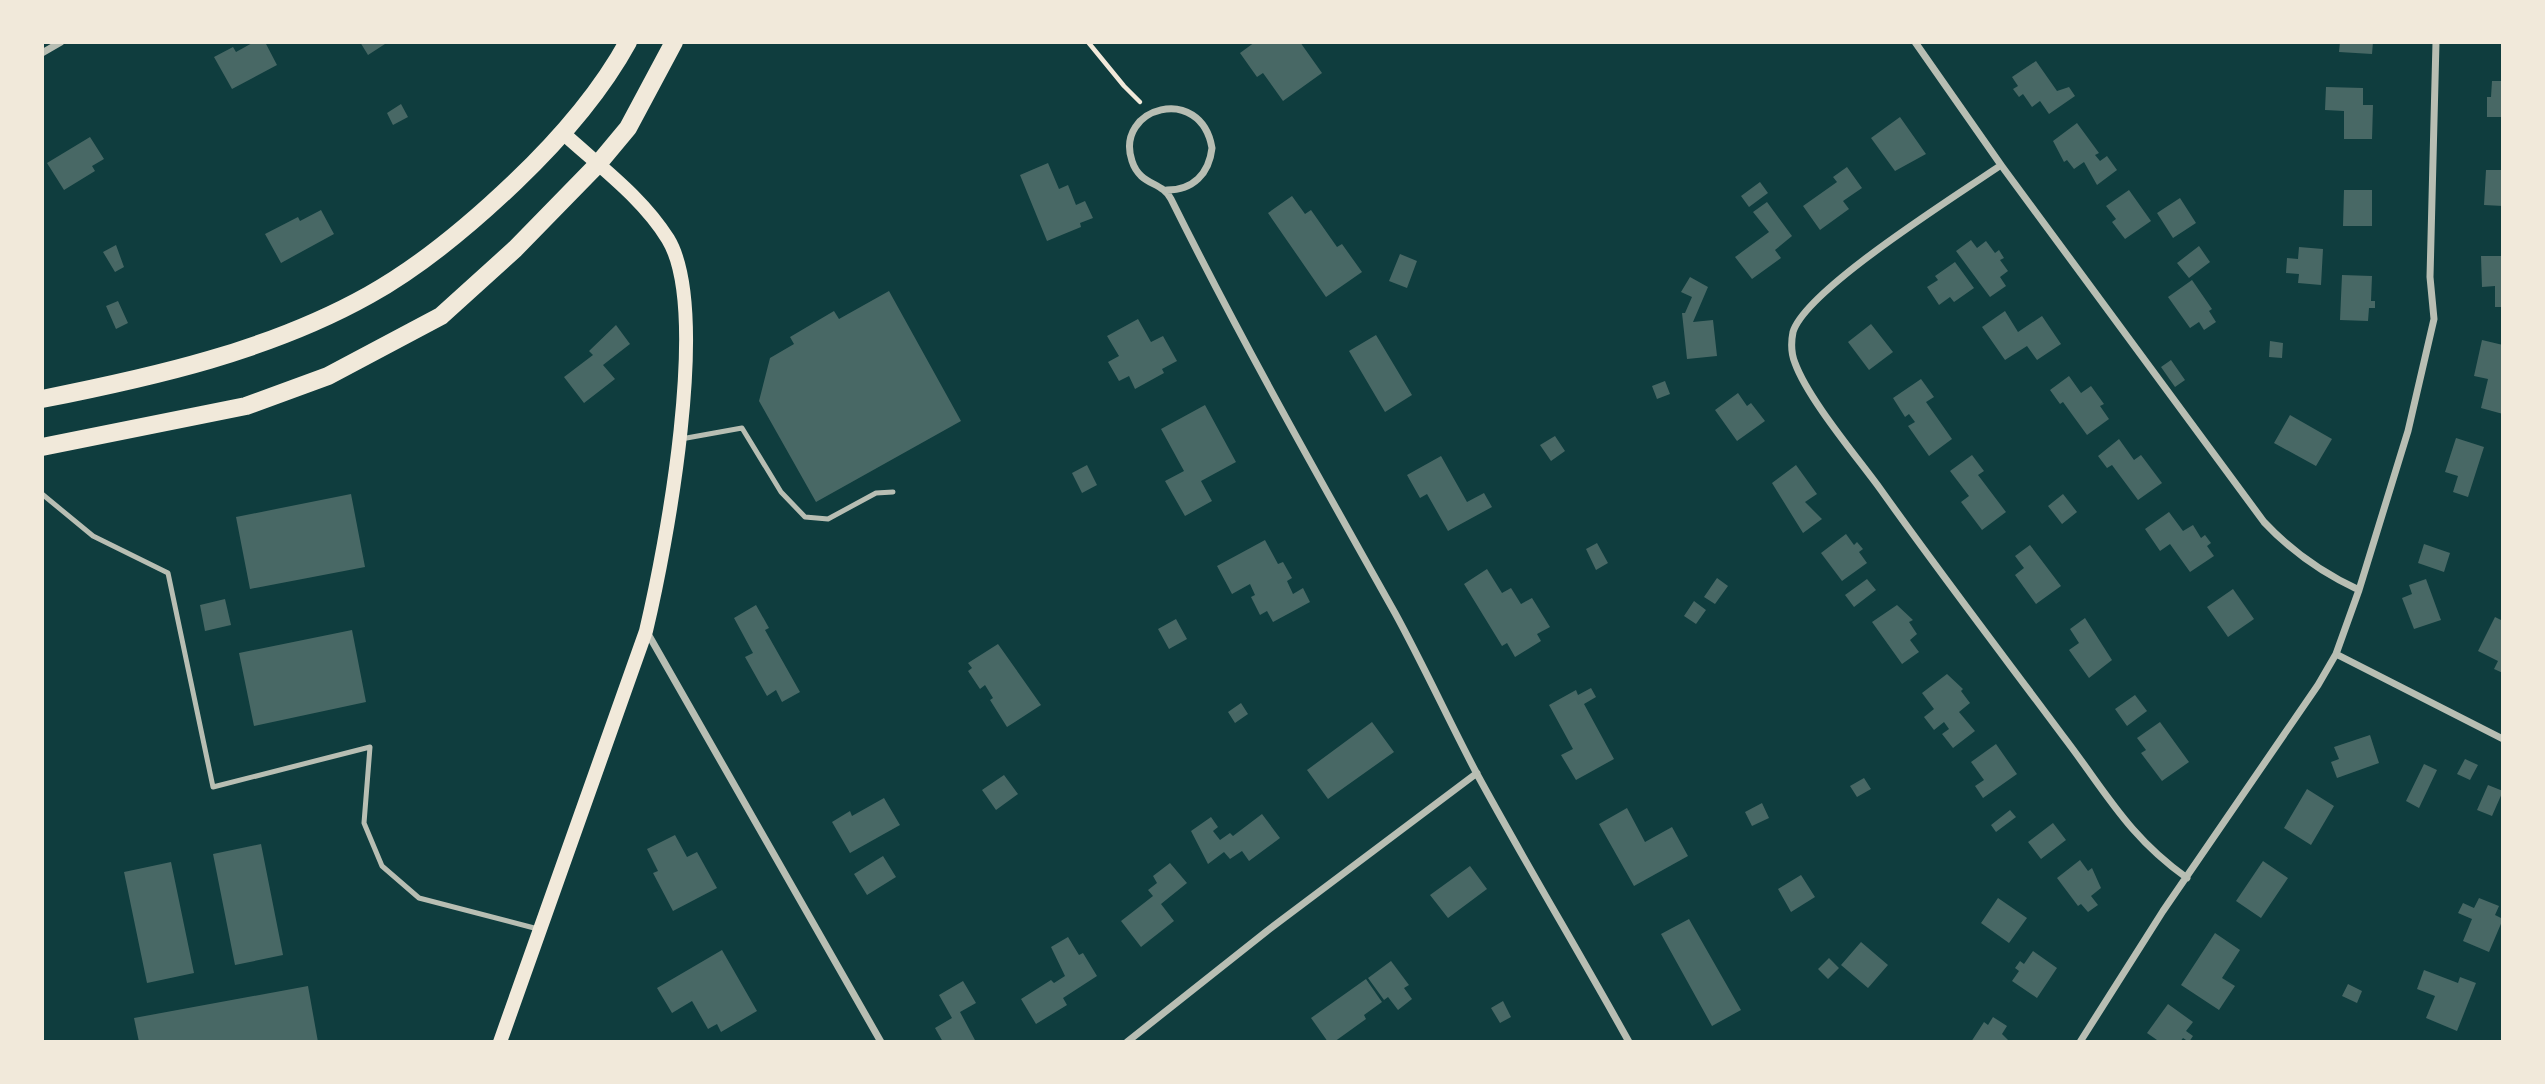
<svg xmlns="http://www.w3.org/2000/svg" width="2545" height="1084" viewBox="0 0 2545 1084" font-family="'Fira Sans',sans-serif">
<rect width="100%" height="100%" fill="#0f3d3e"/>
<path fill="#486865" d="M254,42H265L277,65L232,89L214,57L233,47L236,52Z
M360,42H384L385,44L368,55Z
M1255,42H1300L1322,73L1283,101L1263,73L1257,77L1240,53Z
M2340,42H2373L2372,54L2339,52Z
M2036,61L2057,91L2069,87L2075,96L2049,114L2040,101L2032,107L2023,94L2019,97L2013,89L2018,86L2012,77Z
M2492,81H2503V117H2487V97H2491Z
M2326,87L2363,88V105H2373L2372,139H2344V111L2325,110Z
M401,104L408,117L393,125L387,113Z
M1900,117L1926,154L1895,171L1871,138Z
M2077,123L2099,153L2095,155L2100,161L2107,156L2117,170L2097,185L2084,162L2074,169L2067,160L2064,162L2053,141Z
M90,137L104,159L92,166L95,171L64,190L47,163Z
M1048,163L1059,189L1068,185L1076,205L1085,201L1093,218L1080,223L1081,227L1047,241L1020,175Z
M1847,167L1862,188L1843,201L1849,209L1820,230L1803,206L1837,182L1833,177Z
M2486,170H2503V206L2484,205Z
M1760,182L1768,193L1749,207L1741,196Z
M2129,190L2151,221L2125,239L2112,222L2116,219L2106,206Z
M2344,190H2372V226H2343Z
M1292,196L1305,214L1311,210L1337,247L1342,244L1362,272L1326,297L1268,213Z
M2180,198L2196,223L2173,238L2157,213Z
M1767,202L1792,236L1775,250L1781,258L1752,279L1735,257L1769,232L1753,212Z
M321,210L334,234L281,263L265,234L298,217L300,221Z
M1971,240L1977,248L1986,241L1995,253L1999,250L2004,258L2000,260L2008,271L2000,277L2006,286L1990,297L1956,251Z
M116,245L124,267L115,272L103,252Z
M2199,246L2210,262L2189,278L2177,263Z
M2299,247L2323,249L2321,285L2298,283L2299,274L2286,273L2287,258L2298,259Z
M1400,254L1417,261L1407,288L1389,281Z
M2481,256H2503V307H2495V286L2482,287Z
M1955,262L1974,288L1954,302L1950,297L1939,305L1927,287L1938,280L1935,276Z
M2342,275L2372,276L2371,301H2375V308H2369L2368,321L2340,320Z
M1690,277L1708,287L1693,322L1713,320L1717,356L1687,359L1682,313H1685L1692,297L1681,292Z
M2192,280L2212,309L2209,311L2216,322L2204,330L2199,322L2190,328L2168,297Z
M889,291L961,421L816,502L759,401L770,358L794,344L790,337L834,311L839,319Z
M118,301L128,323L116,329L106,306Z
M2005,311L2018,332L2042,316L2061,344L2037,360L2027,346L2005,360L1982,327Z
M1138,319L1151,342L1163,336L1177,361L1162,369L1164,373L1135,389L1129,376L1119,381L1108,362L1119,356L1107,336Z
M1871,324L1893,352L1869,370L1848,342Z
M616,325L630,344L603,365L615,379L584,403L564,377L593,355L589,351Z
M1376,335L1412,395L1385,412L1349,351Z
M2482,340L2503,345V414L2481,408L2488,379L2474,376Z
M2270,341L2283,343L2282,358L2269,357Z
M2171,360L2185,380L2175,387L2161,367Z
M2069,376L2081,393L2091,386L2104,404L2100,406L2109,419L2087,435L2063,402L2060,404L2050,390Z
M1921,379L1934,397L1926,402L1952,439L1929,456L1908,426L1915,422L1909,414L1905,417L1893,398Z
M1665,381L1670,394L1657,399L1652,386Z
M1738,393L1747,406L1751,403L1765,421L1737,441L1715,410Z
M1205,405L1236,462L1201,481L1212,501L1185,516L1165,481L1184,471L1161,429Z
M2290,415L2332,439L2316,466L2274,443Z
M1555,436L1565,451L1551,461L1540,445Z
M2456,438L2484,447L2468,497L2453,492L2458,476L2445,472Z
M2119,439L2134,460L2141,455L2162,483L2138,500L2112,465L2107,468L2098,456Z
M1972,455L1984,471L1978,475L2006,512L1982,530L1961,502L1969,496L1950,471Z
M1441,456L1467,502L1484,493L1492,507L1448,531L1427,494L1420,498L1407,475Z
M1087,465L1097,485L1082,493L1072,473Z
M1796,465L1817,494L1805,502L1822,519L1803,533L1772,483Z
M351,494L365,567L250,589L236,517Z
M2063,494L2077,512L2062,524L2048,506Z
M2169,512L2183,531L2193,525L2201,538L2205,535L2211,543L2207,546L2214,556L2190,572L2170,544L2160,551L2145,529Z
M1846,534L1854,545L1857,542L1863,549L1859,552L1867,563L1842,581L1821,553Z
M1265,540L1278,564L1283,562L1292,578L1287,581L1293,594L1303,588L1310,602L1273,622L1267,611L1260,615L1251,597L1255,595L1250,584L1232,594L1217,566Z
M1597,543L1608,563L1596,570L1586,549Z
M2424,544L2450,553L2444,572L2418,563Z
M2030,545L2061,586L2036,604L2015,575L2024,568L2015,556Z
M1487,569L1502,593L1511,588L1521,604L1532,598L1550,627L1537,634L1541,641L1515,657L1507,643L1502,646L1464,584Z
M1717,578L1728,586L1715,604L1704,597Z
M1867,579L1876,590L1854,607L1845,595Z
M2426,579L2441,620L2414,629L2402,598L2412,594L2409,585Z
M2233,589L2254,619L2228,637L2207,607Z
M225,599L231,625L205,631L200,605Z
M1694,601L1706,610L1696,624L1684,616Z
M756,605L769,628L765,630L800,692L782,702L776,690L767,696L745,657L753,653L734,618Z
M1897,605L1913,620L1909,622L1917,634L1910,640L1919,652L1902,664L1872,622Z
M2495,617L2503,621V673L2494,669L2498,661L2478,651Z
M2085,618L2112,660L2089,678L2069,650L2079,643L2070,629Z
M1176,619L1187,639L1169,649L1158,629Z
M352,630L366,702L254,726L239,653Z
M998,644L1041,705L1007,727L990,700L993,698L985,685L980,689L968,671L972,668L968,663Z
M1947,674L1963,689L1961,691L1970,703L1959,712L1975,731L1953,748L1942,734L1949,729L1944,722L1934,730L1924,717L1934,709L1922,693Z
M1591,688L1596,697L1584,704L1614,759L1576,780L1561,755L1573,749L1549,705L1576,690L1578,695Z
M2135,695L2147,711L2127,726L2115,709Z
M1241,703L1248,714L1235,723L1228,712Z
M1372,722L1394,752L1328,799L1307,770Z
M2160,722L2189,762L2162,781L2141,753L2146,750L2137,738Z
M2370,735L2379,763L2337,778L2331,762L2339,759L2334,747Z
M1996,744L2017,774L1983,798L1975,786L1984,780L1971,762Z
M2465,759L2478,765L2470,780L2457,774Z
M2424,764L2437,770L2419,808L2406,801Z
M1004,775L1018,794L996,810L982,790Z
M1864,778L1871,789L1857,797L1850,786Z
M2488,785L2503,791L2492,816L2477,810Z
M2307,789L2334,806L2311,845L2284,828Z
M884,798L900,825L850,853L832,822L850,811L852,816Z
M1762,803L1769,818L1752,826L1745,812Z
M1627,808L1645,842L1672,827L1688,856L1634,886L1599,824Z
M2010,810L2016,817L1996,832L1991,825Z
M1262,814L1280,838L1249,861L1242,851L1230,859L1224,852L1208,864L1191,831L1211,817L1218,827L1213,831L1220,840L1230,833L1233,836Z
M2053,823L2066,840L2041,859L2028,842Z
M675,835L687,857L697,852L717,888L673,911L653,873L658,871L647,849Z
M261,844L283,955L235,965L213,854Z
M883,856L896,877L867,895L854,874Z
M2080,860L2088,871L2092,868L2101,888L2091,896L2098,905L2088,912L2081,904L2078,906L2057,878Z
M2263,861L2288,878L2261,918L2236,901Z
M171,862L194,973L147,983L124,872Z
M1170,863L1187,883L1161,904L1174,921L1141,947L1121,921L1153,896L1148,890L1157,883L1153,876Z
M1470,866L1487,889L1448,918L1430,895Z
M1801,875L1815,897L1791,912L1778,889Z
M1998,898L2027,918L2009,943L1981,923Z
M2479,898L2499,906L2495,915L2503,919L2489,952L2463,941L2472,919L2458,913L2463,903L2474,908Z
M1689,919L1741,1010L1712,1026L1661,934Z
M2215,933L2240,950L2222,978L2235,986L2219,1010L2181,985Z
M1068,937L1079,955L1083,953L1097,976L1063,998L1067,1005L1036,1024L1021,999L1051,980L1054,983L1065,976L1051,947Z
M1861,942L1888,965L1868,988L1841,965Z
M722,950L757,1011L721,1032L717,1024L708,1029L692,1001L672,1013L657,988Z
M2033,951L2057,968L2037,998L2012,981L2019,971L2015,968L2020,961L2024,964Z
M1829,958L1839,968L1828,979L1818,969Z
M1391,961L1409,985L1404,988L1412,999L1398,1010L1388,997L1384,1000L1368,978Z
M2424,970L2458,983L2460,977L2476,983L2457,1031L2426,1018L2435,996L2417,989Z
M1366,979L1382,1002L1364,1015L1366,1019L1334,1042H1328L1311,1018Z
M963,981L976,1003L960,1012L976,1042H943L935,1028L952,1018L939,995Z
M2348,984L2362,991L2357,1003L2342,996Z
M308,986L318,1042H139L134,1018Z
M1503,1001L1511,1017L1500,1023L1491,1008Z
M2168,1004L2193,1022L2186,1031L2193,1036L2189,1042L2183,1038L2180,1042H2155L2157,1040L2147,1033Z
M1993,1017L2007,1026L2002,1034L2010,1042H1971L1984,1022L1988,1025Z"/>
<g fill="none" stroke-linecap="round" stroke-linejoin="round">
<path stroke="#f1e9da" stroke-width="4.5" d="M1088,42L1124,86L1140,102"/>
<path stroke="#b8beb3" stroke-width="5" d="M681,439L742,428L781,492L805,517L828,519L876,493L893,492
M42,494L93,536L168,573L213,787L370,747L364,823L382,866L419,898L538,929"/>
<path stroke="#b8beb3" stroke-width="7" d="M1915,42L2001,165L2264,522C2292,552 2322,573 2359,590
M42,53L61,42
M2001,165C1958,195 1806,289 1793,332C1791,342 1791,353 1795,363C1808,399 1857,457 1881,490C1940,573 2002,654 2063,736C2106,792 2127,835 2187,878
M1167,190C1193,190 1209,174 1212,148C1201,83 1114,107 1132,161C1140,186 1162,181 1171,199C1241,340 1318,476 1395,613C1424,666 1449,721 1477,774C1526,864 1579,952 1629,1042
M647,632L881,1042
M2336,654L2503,739
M1127,1042L1267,931L1477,773
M2080,1042L2163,911L2318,685L2336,654L2359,590L2408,431L2434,319L2430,277L2436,42"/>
<path stroke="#f1e9da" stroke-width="14" d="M500,1042L646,631C666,547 711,310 668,239C642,197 599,166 563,133"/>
<path stroke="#f1e9da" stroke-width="18" d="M42,399C153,377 269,351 369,295C423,265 471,224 515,182C559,140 599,95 628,42
M42,447L246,406L328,376L441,316L515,249L598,164L628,128L674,42"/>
</g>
<rect width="2545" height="1084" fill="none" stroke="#f1e9da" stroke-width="88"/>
</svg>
